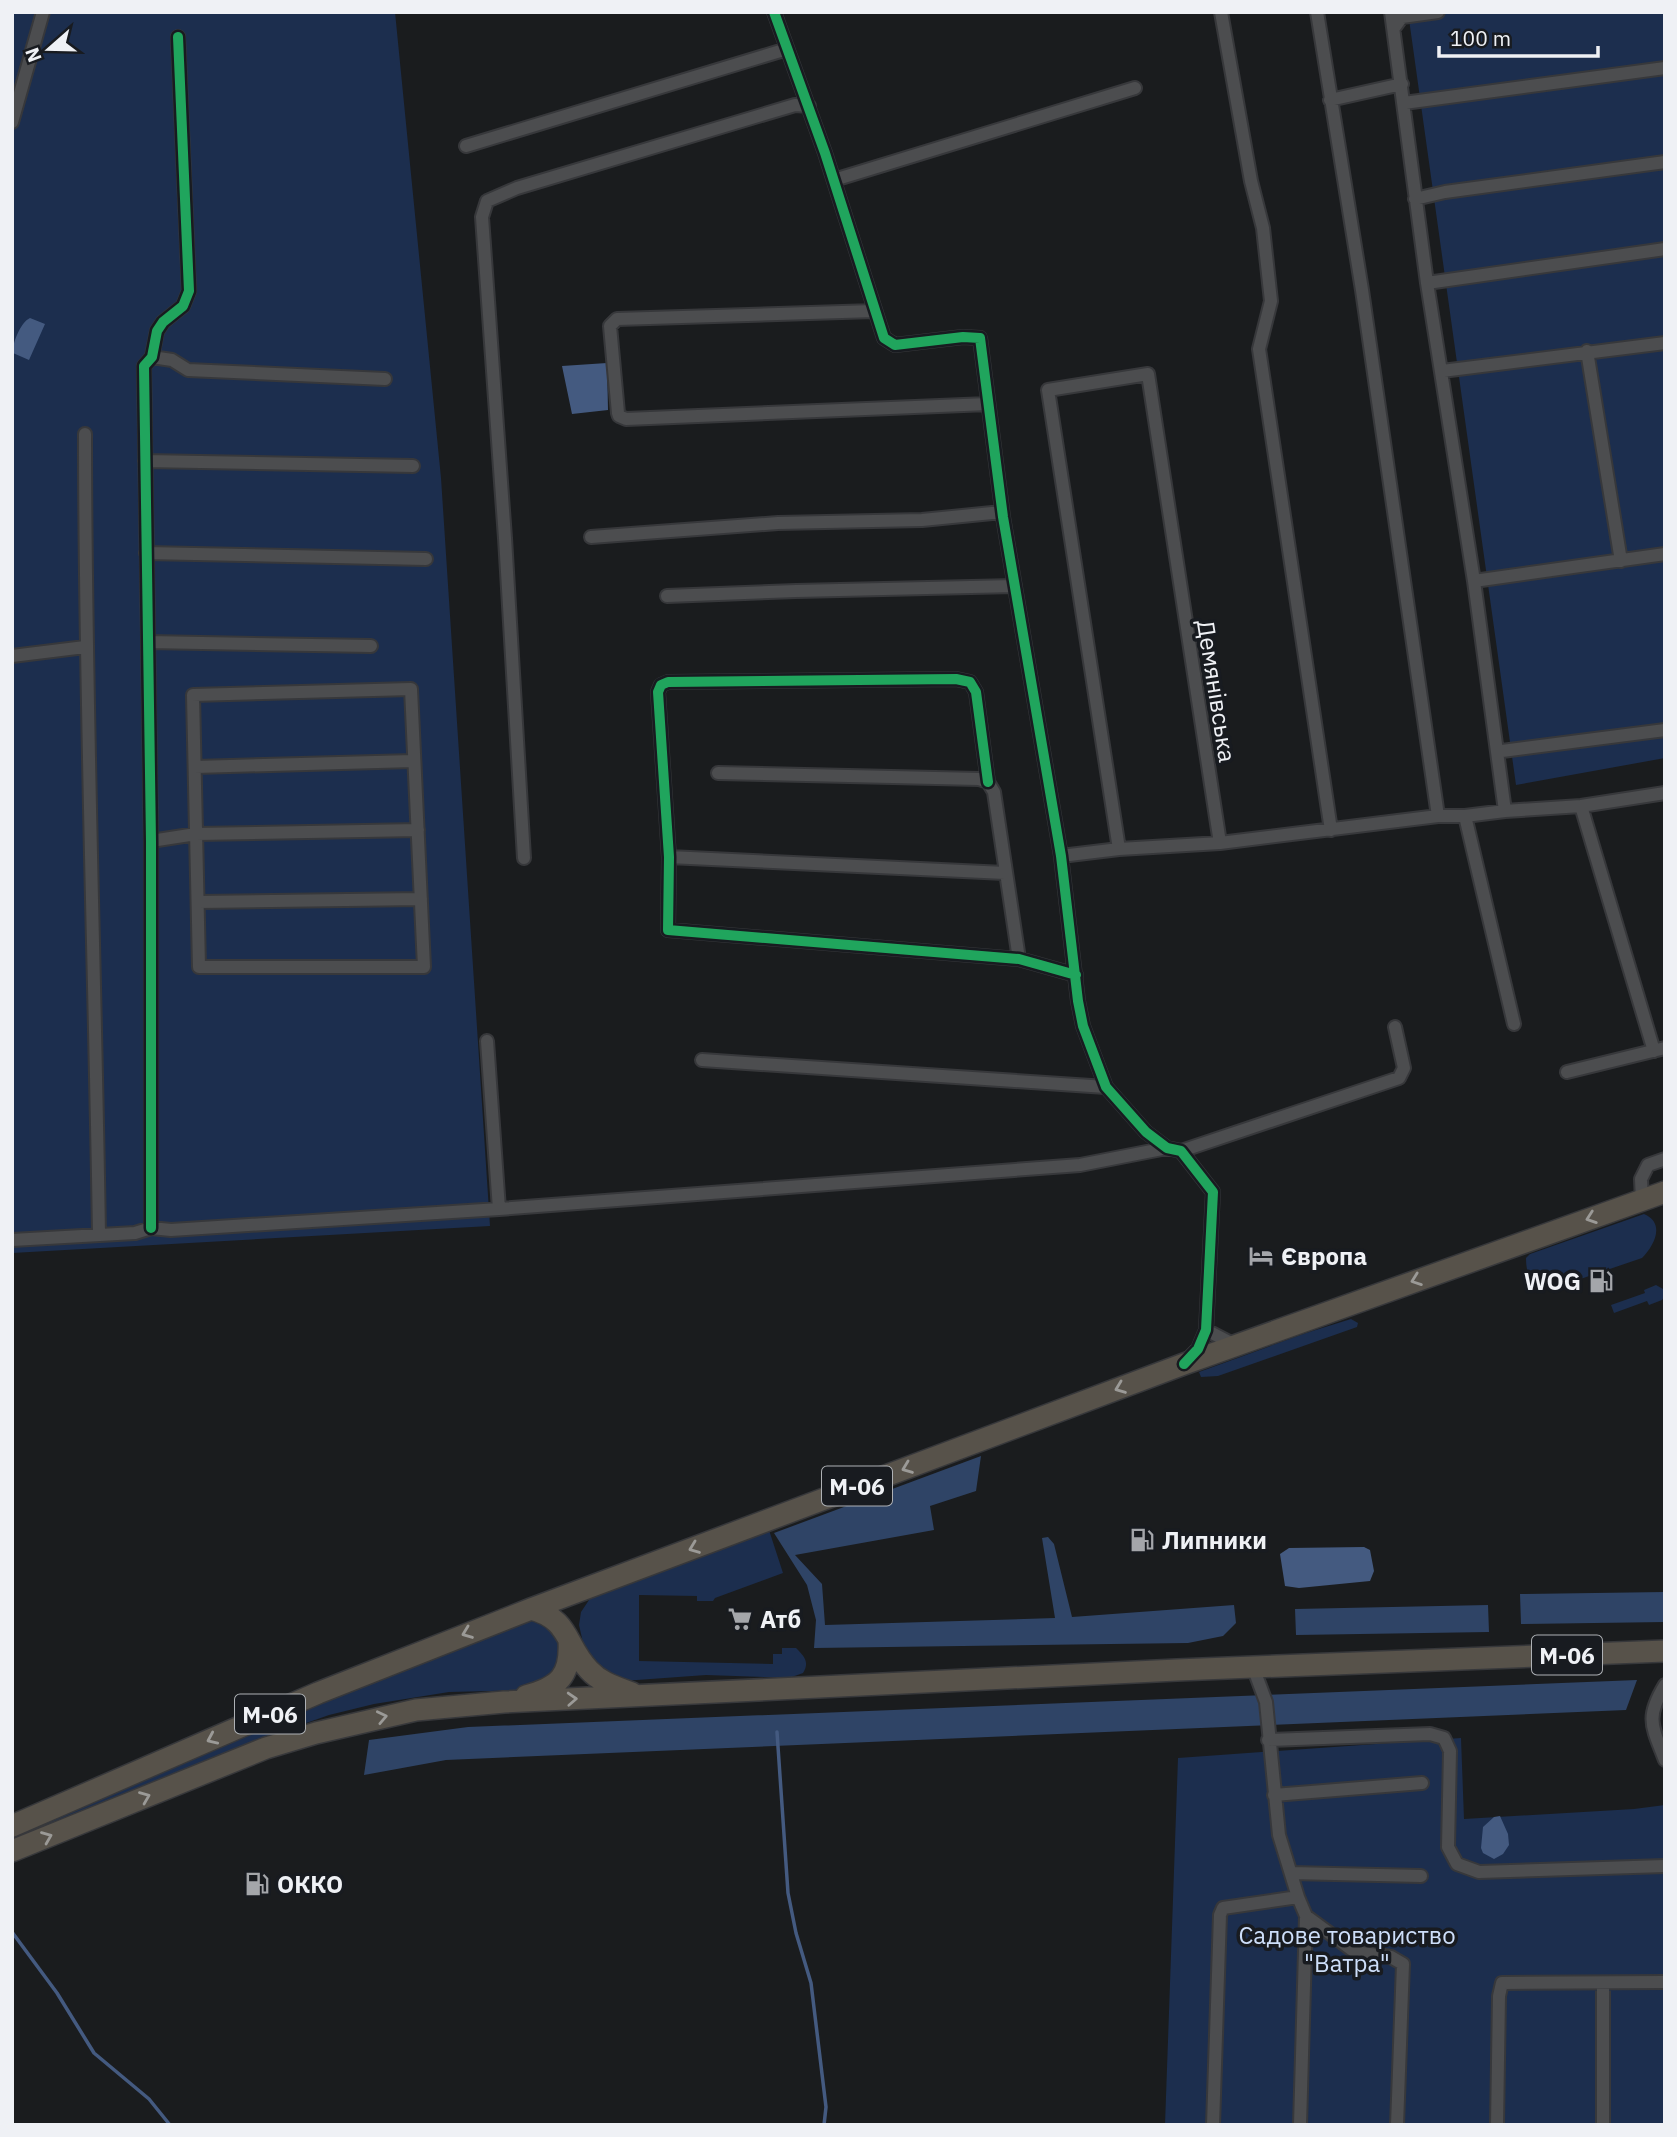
<svg xmlns="http://www.w3.org/2000/svg" width="1677" height="2137" viewBox="0 0 1677 2137" font-family="'IBM Plex Sans',sans-serif">
<rect width="100%" height="100%" fill="#1a1c1e"/>
<path fill="#1c2e4e" d="M12,12H395L441,478L490,1226L12,1253Z
M1408,12H1665V758L1516,785Z
M1644,1214C1666,1223 1654,1246 1642,1258L1554,1288C1534,1289 1526,1278 1526,1258L1530,1254Z
M1656,1285L1663,1289L1664,1297L1662,1300L1649,1305L1647,1301L1614,1313L1611,1305L1645,1293L1644,1290Z
M1351,1319L1358,1323L1357,1327L1218,1376L1201,1377L1199,1372L1306,1333Z
M768,1527L783,1573L715,1598L713,1601H697V1596L639,1595V1661L773,1664V1654H782V1648H796C804,1656 810,1662 803,1673L789,1678L706,1675L623,1681L593,1666L584,1647L579,1625L581,1612L591,1597Z
M527,1621C544,1620 551,1629 562,1641L560,1672L531,1690L449,1692L374,1704L329,1715L261,1739L12,1840V1832L322,1701Z
M1461,1738L1464,1819L1634,1809L1665,1805V2125H1165L1178,1758Z"/>
<path fill="#2f4466" d="M981,1456L976,1491L930,1506L934,1530L795,1555L822,1584L825,1625L1055,1618L1042,1538L1048,1537L1054,1544L1072,1617L1234,1605L1236,1623L1223,1636L1188,1643L814,1648L816,1620L807,1585L774,1533Z
M1665,1592V1622L1521,1624L1520,1594Z
M1488,1605L1489,1632L1296,1635L1295,1609Z
M1637,1680L1626,1710L446,1760L364,1775L369,1740L468,1727Z"/>
<path fill="#445a80" d="M30,318L45,324L29,360L13,353C12,343 21,322 30,318Z
M607,363L608,410L572,414L562,366Z
M1364,1547L1370,1550L1374,1571L1370,1581L1299,1588L1285,1586L1280,1554L1289,1548Z
M1500,1816L1508,1834L1509,1845L1503,1854L1494,1859L1483,1853L1481,1848L1483,1827L1494,1817Z"/>
<g fill="none" stroke-linecap="round" stroke-linejoin="round">
<path stroke="#445a80" stroke-width="3.5" d="M777,1732L788,1893L796,1933L811,1983L826,2107L824,2125
M12,1932L57,1993L94,2053L149,2099L170,2125"/>
<g stroke="#37383b" stroke-width="16">
<path id="minor" d="M774,12L825,153L884,338L895,345L963,337L980,338L1003,517L1061,856L1078,1001L1083,1026L1106,1087L1146,1132L1167,1148L1181,1151L1213,1192L1206,1330L1198,1349L1189,1358
M1221,12L1251,181L1263,228L1271,301L1259,349L1331,830
M1317,12L1362,290L1438,816
M1391,12L1427,283L1474,581L1505,811
M1394,28L1402,17L1438,12
M1330,100L1402,84
M1404,103L1665,68
M12,122L43,12
M466,146L787,49
M834,180L1135,88
M1415,199L1445,192L1665,162
M1427,283L1665,249
M874,311L617,319L610,326L618,413L619,416L626,419L988,404
M1587,351L1621,561
M152,357L172,360L188,370L385,379
M1442,371L1665,343
M85,434C85,701 95,968 99,1235
M145,461L413,466
M591,537L778,523L922,520L1002,512
M146,553L426,559
M1474,581L1665,554
M667,596L796,591L1015,586
M148,642L371,646
M12,656L85,647
M411,689L424,967H199L193,695Z
M1497,750L1502,751L1665,730
M195,767L413,761
M718,773L979,779L988,782L994,792L1019,959
M988,782L976,692L970,682L956,679L668,682L661,685L658,692L669,857L668,930L1019,959L1076,975
M1581,806L1654,1051
M1465,816L1514,1024
M151,841L196,834L418,830
M1119,849L1048,390L1148,374L1220,843
M1061,856L1119,849L1220,843L1438,816H1465L1505,811L1581,806L1665,793
M669,857L1005,873
M524,858L505,538L482,217L487,201L517,188L795,105L809,106
M198,902L421,899
M487,1041L499,1209
M702,1060L1106,1087
M1567,1072L1665,1048
M1181,1151L1399,1078L1404,1068L1395,1027
M1642,1200L1641,1179L1648,1165L1665,1159
M151,1228V841L144,366L152,357L157,331L163,322L183,306L189,291L178,37
M12,1240L135,1233L151,1228L171,1230L499,1209L1080,1165L1167,1148
M1206,1330L1235,1345
M1253,1667L1266,1702L1279,1835L1298,1897L1306,1916L1355,1952L1391,1957L1403,1964L1397,2125
M1665,1685C1645,1718 1652,1726 1665,1760
M1268,1740L1430,1734L1444,1738L1450,1751L1448,1847L1457,1864L1479,1872L1665,1866
M1274,1795L1422,1783
M1291,1873L1421,1876
M1603,1983V2125
M1213,2125L1220,1915L1223,1908L1298,1897
M1300,2125L1306,1916
M1497,2125L1499,1996L1502,1983L1665,1982"/>
</g>
<g stroke="#37383b" stroke-width="24">
<path id="trunk" d="M531,1609C570,1619 565,1645 589,1670C601,1683 616,1687 632,1693
M526,1696C559,1687 571,1676 569,1641
M12,1826L318,1693L531,1609L1184,1364L1665,1192
M12,1851L266,1748L316,1733L416,1710L504,1702L1177,1670L1665,1651"/>
</g>
<use href="#minor" stroke="#4c4d4f" stroke-width="12"/>
<use href="#trunk" stroke="#57524a" stroke-width="21"/>
<g stroke="#181b20" stroke-width="15">
<path id="cycleway" d="M774,12L825,153L884,338L895,345L963,337L980,338L1003,517L1061,856L1078,1001L1083,1026L1106,1087L1146,1132L1167,1148L1181,1151L1213,1192L1206,1330L1198,1349L1184,1364
M988,782L976,692L970,682L956,679L668,682L661,685L658,692L669,857L668,930L1019,959L1076,975
M151,1228V841L144,366L152,357L157,331L163,322L183,306L189,291L178,37"/>
</g>
<use href="#cycleway" stroke="#20a55d" stroke-width="10"/>
</g>
<defs><path id="oneway-chevron" d="M-2-3.5L2.5 0L-2 3.5" fill="none" stroke-width="1.6" stroke-linecap="round" stroke-linejoin="round" transform="scale(1.75)"/></defs>
<g stroke="#9b9a97">
<use href="#oneway-chevron" transform="translate(1591 1218) rotate(161)"/>
<use href="#oneway-chevron" transform="translate(1416 1280) rotate(160)"/>
<use href="#oneway-chevron" transform="translate(1120 1388) rotate(159)"/>
<use href="#oneway-chevron" transform="translate(907 1468) rotate(159)"/>
<use href="#oneway-chevron" transform="translate(694 1548) rotate(159)"/>
<use href="#oneway-chevron" transform="translate(467 1633) rotate(159)"/>
<use href="#oneway-chevron" transform="translate(572 1699) rotate(-3)"/>
<use href="#oneway-chevron" transform="translate(382 1717) rotate(-12)"/>
<use href="#oneway-chevron" transform="translate(212 1739) rotate(156)"/>
<use href="#oneway-chevron" transform="translate(145 1797) rotate(-22)"/>
<use href="#oneway-chevron" transform="translate(47 1837) rotate(-22)"/>
</g>
<defs>
<g id="hotel-bare" transform="scale(1.89)"><path d="M-6-4.5h1.5V1H6V5H4.5V3h-9V5H-6ZM-4 0a1.8 1.8 0 1 1 3.6 0ZM.5 0V-2.5h3Q6-2.5 6 0Z" fill="#a4a6aa" stroke="#181b20" stroke-width="2.5" paint-order="stroke"/></g>
<g id="fuel-bare" transform="scale(1.89)"><path d="M-5.5-6h7V0h2V4h1.3V-2.5L3-4.5l.8-.8L6-3V5H2.5V1h-1V6h-7ZM-4.2-4.7v3.2H.2V-4.7Z" fill="#a4a6aa" stroke="#181b20" stroke-width="2.5" paint-order="stroke"/></g>
<g id="supermarket-bare" transform="scale(1.89)"><path d="M-6-5.5h2.5l.6 2H6L4.5 2H-2.5L-4.4-4H-6ZM-1.5 3.2a1.3 1.3 0 1 0 .1 0ZM3 3.2a1.3 1.3 0 1 0 .1 0Z" fill="#a4a6aa" stroke="#181b20" stroke-width="2.5" paint-order="stroke"/></g>
</defs>
<g fill-rule="evenodd">
<use href="#hotel-bare" x="1261" y="1256"/>
<use href="#fuel-bare" x="1601" y="1281"/>
<use href="#fuel-bare" x="1142" y="1540"/>
<use href="#supermarket-bare" x="740" y="1619"/>
<use href="#fuel-bare" x="257" y="1884"/>
</g>
<g text-anchor="middle" dominant-baseline="central" stroke-width="7" stroke-linejoin="round" paint-order="stroke">
<g fill="#181b20" stroke="#aeb1b5" stroke-width="2">
<rect x="822" y="1466.5" width="70" height="39" rx="5"/>
<rect x="1532" y="1635.5" width="70" height="39" rx="5"/>
<rect x="235" y="1694.5" width="70" height="39" rx="5"/>
</g>
<g font-size="23" font-weight="bold" fill="#eff1f5">
<text x="857" y="1486">М-06</text>
<text x="1567" y="1655">М-06</text>
<text x="270" y="1714">М-06</text>
</g>
<g font-size="24" fill="#eff1f5" stroke="#181b20">
<text transform="translate(1217 691) rotate(81)">Демянівська</text>
</g>
<g font-size="24" font-weight="bold" fill="#eff1f5" stroke="#181b20" text-anchor="start">
<text x="1281" y="1256">Європа</text>
<text x="1581" y="1281" text-anchor="end">WOG</text>
<text x="1162" y="1540">Липники</text>
<text x="760" y="1619">Атб</text>
<text x="277" y="1884">ОККО</text>
</g>
<g font-size="24" fill="#cddef9" stroke="#181b20">
<text x="1347" y="1935">Садове товариство<tspan x="1347" dy="28">"Ватра"</tspan></text>
</g>
</g>
<rect width="1677" height="2137" fill="none" stroke="#eff1f5" stroke-width="28"/>
<g transform="translate(49 49) rotate(250)" stroke="#181b20" stroke-width="5" paint-order="stroke">
<path d="M0-5L12 26L0 18L-12 26Z" fill="#eff1f5"/>
<text y="-10" font-size="19" font-weight="bold" text-anchor="middle" fill="#eff1f5">N</text>
</g>
<path d="M1439 46v10h159v-10" fill="none" stroke="#eff1f5" stroke-width="3.5"/>
<text x="1450" y="46" font-size="21" fill="#eff1f5" stroke="#181b20" stroke-width="5" paint-order="stroke">100 m</text>
</svg>
